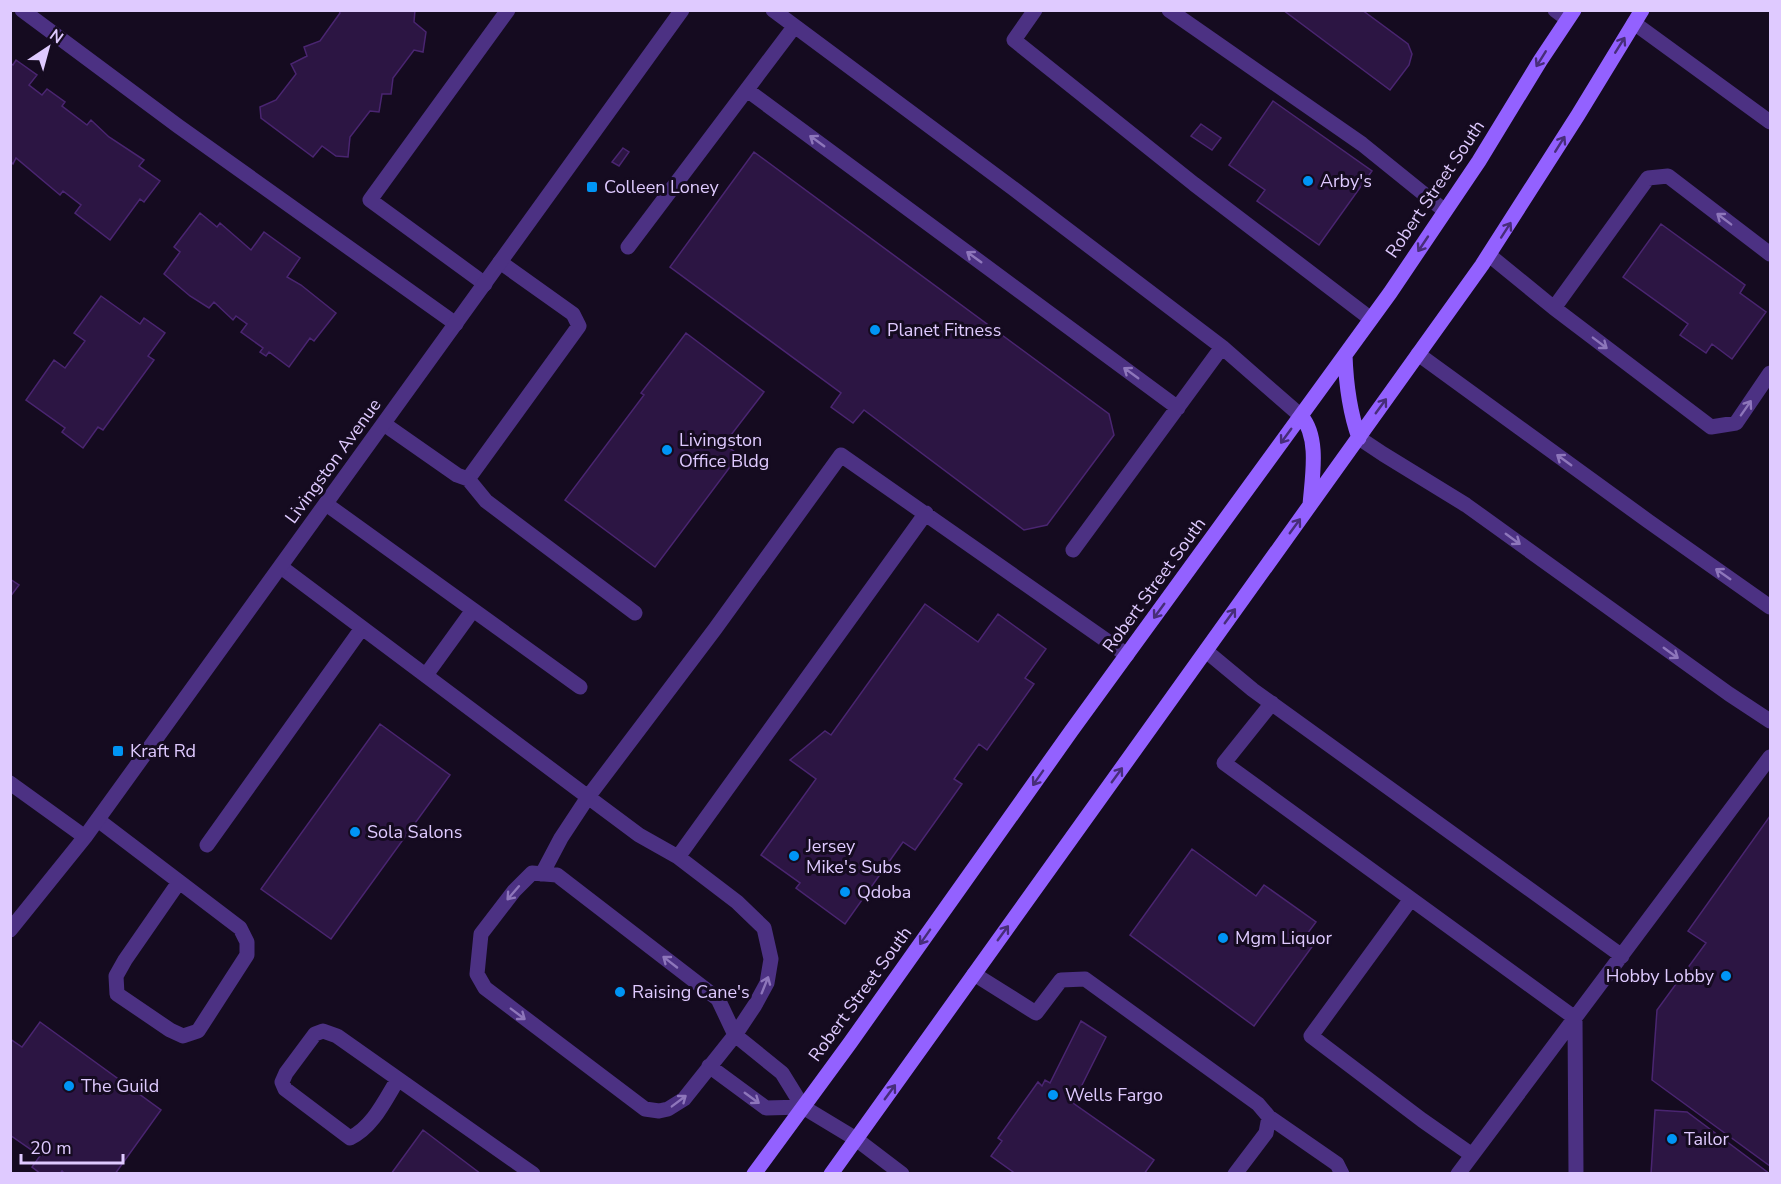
<svg xmlns="http://www.w3.org/2000/svg" width="1781" height="1184" viewBox="0 0 1781 1184" font-family="'Nunito Sans',sans-serif">
<rect width="100%" height="100%" fill="#150b20"/>
<path fill="#2c1543" stroke="#4a2571" stroke-width="1.5" d="M339,10H415L414,22L426,32L423,52L414,50L393,78L391,94H382L379,112L370,111L350,137L348,157L336,156L322,146L313,157L261,118L260,107L276,100L296,74L291,64L307,56L304,47L320,41L340,13Z
M1283,10H1362L1408,44L1412,54L1409,65L1390,90Z
M16,60L37,75L29,85L42,95L47,89L65,102L62,106L87,125L91,120L109,137L144,160L139,166L160,181L144,202L140,199L110,240L75,213L81,205L63,191L60,195L16,158L13,164L10,161V63L13,65Z
M1273,101L1372,171L1319,245L1257,201L1265,190L1229,165Z
M1201,124L1221,138L1212,150L1191,136Z
M623,148L629,152L619,166L612,162Z
M754,152L1109,414L1114,435L1047,525L1024,530L864,410L853,423L831,407L841,393L670,267Z
M200,213L217,227L220,223L251,250L264,232L300,258L287,277L301,285L336,313L314,341L310,338L289,367L269,352L266,356L260,352L263,348L241,332L247,324L236,316L233,320L214,302L209,308L190,296L164,274L180,252L174,247Z
M1661,224L1745,285L1740,293L1766,312L1732,359L1712,344L1706,353L1680,335L1688,324L1623,277Z
M101,296L140,324L144,318L165,333L148,356L154,360L103,430L98,427L83,448L62,432L65,428L26,400L54,360L65,368L85,341L74,333Z
M686,333L764,392L724,444L739,455L655,567L565,500L644,395L641,393Z
M10,579L19,585L10,597Z
M925,604L978,642L998,614L1046,649L1025,678L1034,684L987,750L979,744L954,779L962,784L915,850L903,842L845,924L796,888L800,883L761,855L816,779L790,760L825,731L831,735Z
M380,724L450,775L331,939L261,889Z
M1770,816V1166L1652,1080L1657,1010L1706,943L1688,931Z
M1192,849L1256,896L1264,885L1316,922L1307,934L1317,940L1254,1026L1130,935Z
M1081,1021L1106,1037L1073,1103L1154,1160L1144,1174H1016L991,1156L1002,1141L998,1138L1038,1082L1042,1086L1045,1080L1050,1083Z
M40,1022L161,1110L115,1174H65L62,1171L60,1174H41L32,1167L40,1156L10,1135V1039L22,1047Z
M1655,1110L1687,1112L1770,1174H1651Z
M423,1130L481,1174H391Z"/>
<g fill="none" stroke-linecap="round" stroke-linejoin="round">
<path stroke="#4c3183" stroke-width="15" d="M22,10L178,126L456,324
M773,10L1014,189L1222,347L1301,416
M1035,10L1014,40L1194,184L1371,319
M1169,10L1362,144L1445,211
M1555,10L1567,19
M1634,23L1770,122
M747,90L1178,408
M628,247L794,27
M1489,255L1554,308L1711,427L1736,423L1770,373
M485,284L370,200L508,10
M1554,308L1648,178L1668,176L1770,254
M1418,354L1648,521L1770,607
M384,424L457,475L468,479L579,326L573,314L500,262
M1359,438L1383,454L1466,505L1729,694L1770,721
M468,479L486,501L635,613
M326,504L580,687
M1073,550L1222,347
M281,567L588,797L715,629L841,455L1127,655
M1206,651L1253,690L1622,956
M426,675L473,610
M1272,703L1224,763L1575,1018L1576,1174
M98,820L240,928L247,942V955L198,1031L183,1036L170,1030L117,994L116,976L125,960L179,882
M207,845L362,628
M678,857L926,513
M542,874L561,838L588,797L639,835L678,857L737,902L764,928L771,959L767,983L755,1005L735,1035L684,1099L668,1109L659,1111L645,1109L485,988L477,974L481,934L514,891L532,873L557,875L718,999L735,1035L782,1073L803,1107L766,1108L709,1066
M1411,899L1311,1036L1422,1120L1472,1155
M974,974L1036,1013L1061,980L1085,979L1258,1104L1269,1117L1266,1133L1235,1174
M398,1079C385,1100 373,1127 350,1138L285,1089L282,1082L286,1073L315,1034L323,1031L337,1036L533,1174
M1269,1117L1337,1164L1342,1174
M1458,1174L1770,757"/>
<path stroke="#4c3183" stroke-width="15" d="M10,783L85,837
M10,930L85,837L682,10
M803,1107L856,1139L902,1174"/>
<path stroke="#9361ff" stroke-width="15" d="M1345,355C1346,384 1349,410 1359,438
M1301,416C1320,437 1312,478 1310,505
M754,1174L850,1043L1072,730L1390,293L1479,161L1540,61L1574,10
M831,1174L1482,265L1578,115L1642,10"/>
</g>
<defs><path id="oneway-shaft" d="M-6 0H5M1.5-3L5.5 0L1.5 3" fill="none" stroke-width="1.6" stroke-linecap="round" stroke-linejoin="round" transform="scale(1.5)"/></defs>
<g stroke="#472d79">
<use href="#oneway-shaft" transform="translate(1620 45) rotate(-58)"/>
<use href="#oneway-shaft" transform="translate(1541 59) rotate(122)"/>
<use href="#oneway-shaft" transform="translate(1560 144) rotate(-58)"/>
<use href="#oneway-shaft" transform="translate(1506 230) rotate(-57)"/>
<use href="#oneway-shaft" transform="translate(1423 244) rotate(124)"/>
<use href="#oneway-shaft" transform="translate(1381 406) rotate(-54)"/>
<use href="#oneway-shaft" transform="translate(1286 436) rotate(126)"/>
<use href="#oneway-shaft" transform="translate(1295 526) rotate(-54)"/>
<use href="#oneway-shaft" transform="translate(1159 611) rotate(126)"/>
<use href="#oneway-shaft" transform="translate(1230 616) rotate(-54)"/>
<use href="#oneway-shaft" transform="translate(1117 775) rotate(-54)"/>
<use href="#oneway-shaft" transform="translate(1038 778) rotate(125)"/>
<use href="#oneway-shaft" transform="translate(1003 933) rotate(-54)"/>
<use href="#oneway-shaft" transform="translate(925 937) rotate(125)"/>
<use href="#oneway-shaft" transform="translate(890 1092) rotate(-54)"/>
</g>
<g stroke="#8e76bb">
<use href="#oneway-shaft" transform="translate(817 141) rotate(-144)"/>
<use href="#oneway-shaft" transform="translate(1724 219) rotate(-143)"/>
<use href="#oneway-shaft" transform="translate(974 257) rotate(-144)"/>
<use href="#oneway-shaft" transform="translate(1600 343) rotate(37)"/>
<use href="#oneway-shaft" transform="translate(1131 373) rotate(-144)"/>
<use href="#oneway-shaft" transform="translate(1746 408) rotate(-55)"/>
<use href="#oneway-shaft" transform="translate(1564 460) rotate(-144)"/>
<use href="#oneway-shaft" transform="translate(1513 539) rotate(36)"/>
<use href="#oneway-shaft" transform="translate(1723 574) rotate(-145)"/>
<use href="#oneway-shaft" transform="translate(1671 653) rotate(36)"/>
<use href="#oneway-shaft" transform="translate(513 893) rotate(131)"/>
<use href="#oneway-shaft" transform="translate(670 962) rotate(-142)"/>
<use href="#oneway-shaft" transform="translate(765 985) rotate(-68)"/>
<use href="#oneway-shaft" transform="translate(518 1014) rotate(37)"/>
<use href="#oneway-shaft" transform="translate(752 1098) rotate(36)"/>
<use href="#oneway-shaft" transform="translate(679 1101) rotate(-37)"/>
</g>
<g fill="#0095f5" stroke="#150b20" stroke-width="2">
<circle cx="1308" cy="181" r="6"/>
<rect x="586" y="181" width="12" height="12" rx="3"/>
<circle cx="875" cy="330" r="6"/>
<circle cx="667" cy="450" r="6"/>
<rect x="112" y="745" width="12" height="12" rx="3"/>
<circle cx="355" cy="832" r="6"/>
<circle cx="794" cy="856" r="6"/>
<circle cx="845" cy="892" r="6"/>
<circle cx="1223" cy="938" r="6"/>
<circle cx="1726" cy="976" r="6"/>
<circle cx="620" cy="992" r="6"/>
<circle cx="69" cy="1086" r="6"/>
<circle cx="1053" cy="1095" r="6"/>
<circle cx="1672" cy="1139" r="6"/>
</g>
<g text-anchor="middle" dominant-baseline="central" stroke-width="6" stroke-linejoin="round" paint-order="stroke">
<g font-size="18" fill="#dfcaff" stroke="#150b20" text-anchor="start">
<text x="1320" y="181">Arby's</text>
<text x="604" y="187">Colleen Loney</text>
<text x="887" y="330">Planet Fitness</text>
<text x="679" y="440">Livingston<tspan x="679" dy="21">Office Bldg</tspan></text>
<text x="130" y="751">Kraft Rd</text>
<text x="367" y="832">Sola Salons</text>
<text x="806" y="846">Jersey<tspan x="806" dy="21">Mike's Subs</tspan></text>
<text x="857" y="892">Qdoba</text>
<text x="1235" y="938">Mgm Liquor</text>
<text x="1714" y="976" text-anchor="end">Hobby Lobby</text>
<text x="632" y="992">Raising Cane's</text>
<text x="81" y="1086">The Guild</text>
<text x="1065" y="1095">Wells Fargo</text>
<text x="1684" y="1139">Tailor</text>
</g>
<g font-size="18" fill="#dfcaff" stroke="#150b20">
<text transform="translate(1435 189) rotate(-56)">Robert Street South</text>
<text transform="translate(333 461) rotate(-54)">Livingston Avenue</text>
<text transform="translate(1154 585) rotate(-54)">Robert Street South</text>
<text transform="translate(860 994) rotate(-54)">Robert Street South</text>
</g>
</g>
<rect width="1781" height="1184" fill="none" stroke="#dfcaff" stroke-width="24"/>
<g transform="translate(48 48) rotate(36)" stroke="#150b20" stroke-width="4.5" paint-order="stroke">
<path d="M0-4.5L10 22L0 15L-10 22Z" fill="#dfcaff"/>
<text y="-9" font-size="16" font-weight="bold" text-anchor="middle" fill="#dfcaff">N</text>
</g>
<path d="M21 1154v9h102v-9" fill="none" stroke="#dfcaff" stroke-width="3"/>
<text x="30" y="1154" font-size="18" fill="#dfcaff" stroke="#150b20" stroke-width="4.5" paint-order="stroke">20 m</text>
</svg>
